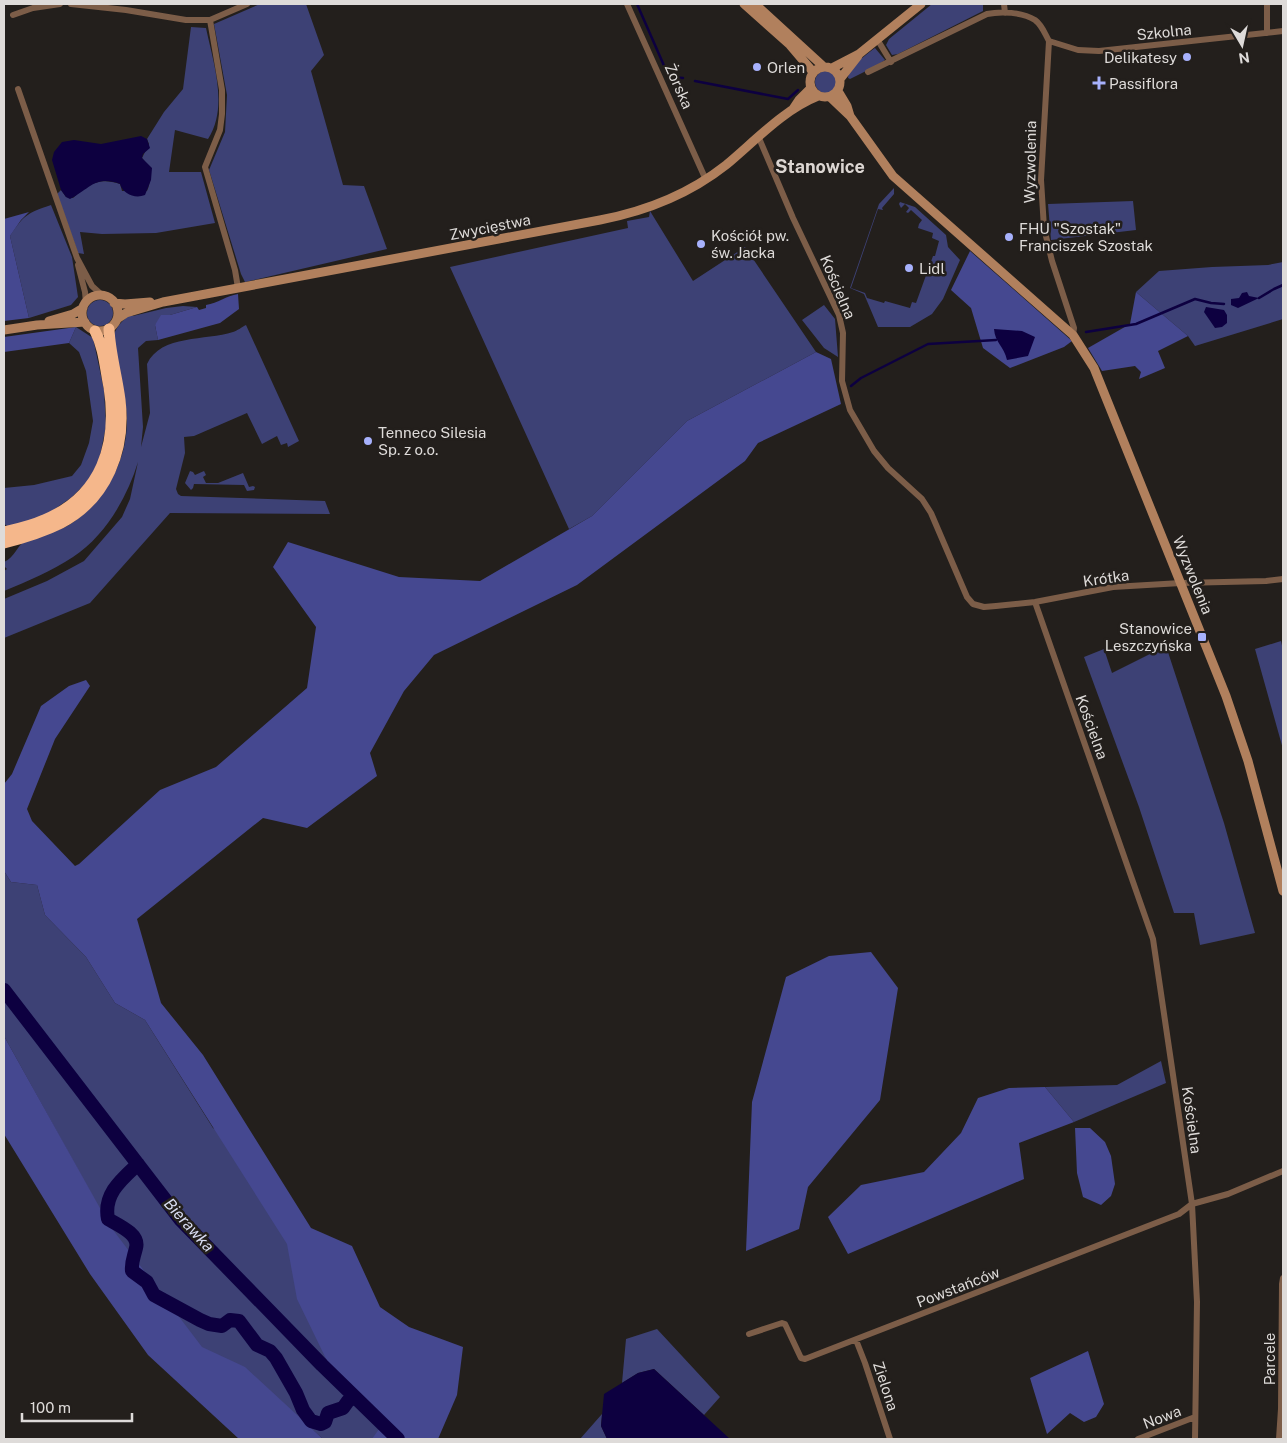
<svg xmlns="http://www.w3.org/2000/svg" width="1287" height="1443" viewBox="0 0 1287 1443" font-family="'Public Sans',sans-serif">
<rect width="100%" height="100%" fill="#231f1c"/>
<path fill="#3d4175" d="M260,4H306L324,55L311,71L343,185L364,186L387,249L245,282L241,274L209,170L225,132L227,95L214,24Z
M932,4H983V11L898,54L892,55L886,45L889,39Z
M191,27L206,28C213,62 229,107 208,139L175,130L169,172H201L215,223L156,233L102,234L80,232L84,254L78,253L57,194L61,190L66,197L73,198C89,184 99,177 120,184L122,191H147C152,179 151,168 142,158L149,144L147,139L164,112L183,89Z
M875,48L885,60L876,66L850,79L848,78C849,66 866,55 875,48Z
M815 82a11 11 0 1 1 22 0a11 11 0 1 1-22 0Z
M894,188V194L882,208L883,210L878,209L851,288L865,293L867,298L884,303L885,301L910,308L912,302L916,303L933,256H935L939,241L932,238L933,233L918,228L919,224L922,220L911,210L908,213L906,212L909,208L905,204L901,208L899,204L900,202L915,207L946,235L948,247L960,260L943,299L932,314L910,327H878L864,294L850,288L879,204Z
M1133,201L1136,230L1051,240L1048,204Z
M51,205L72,257L78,297L71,305L29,318L10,236C24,215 27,213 51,205Z
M650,211L693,281L745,247L816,352L687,421L592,516L569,529L450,267L628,228L627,221L649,217Z
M1283,262V319L1195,346L1188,336L1136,292L1159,271L1212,267L1268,265Z
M87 313a13 13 0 1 1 26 0a13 13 0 1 1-26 0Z
M824,305L835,319L838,357L824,348L802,320Z
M183,306L197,307L170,315L155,325L158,340L146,341L138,348L143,427L141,447L150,413L147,364C161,334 206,341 233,332C237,331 242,327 246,325L299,441L288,447L287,443L281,445L277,436L262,444L247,413L194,436L184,437L185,453L176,489L178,494L181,496L325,501L330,514L170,513L90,603L4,638V599L47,581L84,561L122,517L130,499L138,462C127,498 105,536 73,557C52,571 28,581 4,591V571L7,569L4,566V562C15,557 16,547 25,541C38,533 56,533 69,525C108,500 132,453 126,407C123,384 117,361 113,339C115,327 122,321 131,314L133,316L166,308Z
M76,327L93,338L104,390L106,426L99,461L89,480L72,497L42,518L9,527L4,524V488L34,485L72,476L81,465L89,443L93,421L86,371L79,352L69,343Z
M190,471L193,472L195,475L204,471L206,475L203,477L206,483H218L243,473L249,487L253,486L255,487L254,490L247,491L244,485L194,484L193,488L191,490L185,483Z
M1281,641L1283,650V749L1255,649Z
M1166,646L1224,823L1255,933L1200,945L1194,913H1174L1139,807L1084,657L1104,649L1112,673Z
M4,871L11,882L37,885L45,915L86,957L115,1003L145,1020L213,1128L249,1148L384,1422L400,1439H323L296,1415L198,1352L144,1289L4,1036Z
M1161,1061L1166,1083L1074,1122L1045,1087L1117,1085Z
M657,1329L720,1397L704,1415L654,1369L638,1373L622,1383L626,1339Z
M602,1414L601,1426L607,1439H580Z"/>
<path fill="#454890" d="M29,212L21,220L10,236L29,318L4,321V219Z
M970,251L1072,341L1064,347L1010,368L983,348L971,308L951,290Z
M1136,292L1188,336L1158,351L1165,368L1139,379L1141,372L1135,366L1102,371L1088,348L1130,324Z
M238,294L239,309L220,323L158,340L155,325L161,315H170L197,307L199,310L206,308V305C218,303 226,296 238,294Z
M76,327L69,343L4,352V337Z
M816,352L831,359L841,404L758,443L745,461L577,585L434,655L404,691L370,753L377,776L307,828L263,818L137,919L161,1003L203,1055L311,1228L352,1246L380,1307L409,1327L463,1347L457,1395L438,1439H372L384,1422L331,1369L297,1299L287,1244L145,1020L115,1003L86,957L45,915L37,885L11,882L4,871V784L12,774L41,706L69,686L86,680L90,686L55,739L27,809L32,821L75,866L79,864L160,790L216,767L307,688L316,627L273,567L288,542L399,577L480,581L592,516L687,421Z
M871,952L898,988L880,1100L808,1187L799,1229L746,1251L752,1102L786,977L829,956Z
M4,1036L110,1226L202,1347L245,1367L323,1439H239L148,1355L90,1274L4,1134Z
M1045,1087L1074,1122L1019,1143L1024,1179L848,1254L828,1217L861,1185L924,1172L961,1133L978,1098L1009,1088Z
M1075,1128H1090L1105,1142L1111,1156L1115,1184L1111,1196L1101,1205L1083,1197L1077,1173Z
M1088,1351L1104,1404L1096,1417L1084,1422L1070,1413L1047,1434L1030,1378Z"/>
<path fill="#0d0040" d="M141,136L147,139L150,148L143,154L142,158L152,168L151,180L145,195C135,199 123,194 120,184C95,175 90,189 70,199L66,197L61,190L52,160L54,152L62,142L74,140L101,144Z
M1247,292L1249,296L1259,298L1238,308L1231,305V299L1239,298L1242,293Z
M1206,307L1224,310L1227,315V323L1222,327L1215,328L1204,312Z
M994,329L1022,331L1035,337L1028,356L1007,360C1004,346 995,343 994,329Z
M654,1369L730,1439H607L601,1426L604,1394L638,1373Z"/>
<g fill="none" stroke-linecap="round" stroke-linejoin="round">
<path stroke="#0d0040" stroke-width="2.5" d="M637,4L669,77L683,78
M695,81L788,99L798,90
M1259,298L1274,289L1283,285
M1086,332L1136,324L1195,299L1211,303L1224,304
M851,386L861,378L928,344L996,340"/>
<path stroke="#0d0040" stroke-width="14" d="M4,990L180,1219L322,1365L398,1439
M138,1164C122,1179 103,1194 108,1219C118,1225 140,1234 136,1248C134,1257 131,1262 132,1271L147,1282L154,1295L200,1320L209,1324L222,1326L230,1320L239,1321L257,1345L270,1351L276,1358L296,1393L303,1410L311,1421L321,1424L325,1422L328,1413L343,1408L348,1401L355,1397"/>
<path stroke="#7c5d48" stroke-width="6" d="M71,4L126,10L186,20H210L247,4
M627,4L706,180
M1004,4L1005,13
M13,15L33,8L60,4
M210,20L222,90V114L220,130L205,167L235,270L238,288
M1267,33V4
M877,39L891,62
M1049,41L1078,50L1099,51L1283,31
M868,72L987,14C1001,11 1022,12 1035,20C1042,25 1045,34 1049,41L1041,180L1044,228L1052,261L1074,328L1073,335
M18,89L77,258L92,286L103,296
M759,138L793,218L839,315L843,333L842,381L850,410L874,451L888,468L922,499L931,513L967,597L973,604L984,607L996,606L1035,602L1113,587L1181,583L1266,581L1283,579
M78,265L85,292L86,303
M1035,602L1153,939L1192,1204L1197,1302L1195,1439
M749,1334L782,1323L785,1324L801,1358L805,1359L1179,1214L1192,1204L1228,1194L1283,1171
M856,1340L865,1363L890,1439
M1138,1439L1195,1417
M1279,1439L1281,1409L1282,1284L1283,1278"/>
<path stroke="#b1805d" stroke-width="9" d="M744,4L790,45L813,72
M755,4L824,67
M810 82a15 15 0 1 1 30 0a15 15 0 1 1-30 0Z
M832,68L859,54L921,4
M840,79L858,56
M838,91L847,106L850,116
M830,97L850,116L893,176L1073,335L1094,368L1226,696L1248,761L1283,891
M793,109L799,100L811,88
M82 313a18 18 0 1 1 36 0a18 18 0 1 1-36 0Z
M114,303L125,304L150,302
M117,319L126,313L163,302L600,220C647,211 688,195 726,165C755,141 783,110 818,96
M49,321L73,314L83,308
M4,330L37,325L85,322"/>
<path stroke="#f5b78b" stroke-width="11" d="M4,532C17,529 31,526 44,520C102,496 118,444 109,387C105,368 104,348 95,331
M4,543C23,538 43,532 61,523C107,499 126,449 120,400C117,376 110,353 109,329"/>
</g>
<g fill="#a7b1fc" stroke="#231f1c" stroke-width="2">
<circle cx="1187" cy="57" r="5"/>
<circle cx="757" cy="67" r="5"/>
<path d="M1096.5 75.5h5v5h5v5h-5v5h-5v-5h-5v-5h5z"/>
<circle cx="1009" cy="237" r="5"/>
<circle cx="701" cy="244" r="5"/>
<circle cx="909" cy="268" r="5"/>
<circle cx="368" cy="441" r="5"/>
<rect x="1197" y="632" width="10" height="10" rx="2.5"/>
</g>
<g text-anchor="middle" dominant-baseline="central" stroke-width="5" stroke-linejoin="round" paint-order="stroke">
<g font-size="15" fill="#dedbd9" stroke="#231f1c">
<text transform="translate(1164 32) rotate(-6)">Szkolna</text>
<text transform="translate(679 86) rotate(66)">Żorska</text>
<text transform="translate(1030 162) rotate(-89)">Wyzwolenia</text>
<text transform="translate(490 227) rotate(-11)">Zwycięstwa</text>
<text transform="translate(838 287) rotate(67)">Kościelna</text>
<text transform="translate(1193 575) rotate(68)">Wyzwolenia</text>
<text transform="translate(1106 578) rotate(-8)">Krótka</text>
<text transform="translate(1092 727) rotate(70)">Kościelna</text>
<text transform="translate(1192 1120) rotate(82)">Kościelna</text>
<text transform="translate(958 1287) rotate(-21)">Powstańców</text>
<text transform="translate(1269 1359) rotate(-90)">Parcele</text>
<text transform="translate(886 1386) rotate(72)">Zielona</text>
<text transform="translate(1162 1417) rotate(-21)">Nowa</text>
</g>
<g font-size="15" fill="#dedbd9" stroke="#231f1c" text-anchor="start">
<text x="1177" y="57" text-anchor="end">Delikatesy</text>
<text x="767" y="67">Orlen</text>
<text x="1109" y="83">Passiflora</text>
<text x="1019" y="228">FHU "Szostak"<tspan x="1019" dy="17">Franciszek Szostak</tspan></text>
<text x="711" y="235">Kościół pw.<tspan x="711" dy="17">św. Jacka</tspan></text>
<text x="919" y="268">Lidl</text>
<text x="378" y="432">Tenneco Silesia<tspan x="378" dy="17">Sp. z o.o.</tspan></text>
<text x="1192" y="628" text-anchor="end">Stanowice<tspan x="1192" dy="17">Leszczyńska</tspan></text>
</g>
<g font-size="16" font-style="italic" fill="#d9ddf2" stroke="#231f1c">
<text transform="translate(189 1225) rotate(48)">Bierawka</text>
</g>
<g font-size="18" font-weight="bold" fill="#dcd6d2" stroke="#231f1c">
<text x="820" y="166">Stanowice</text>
</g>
</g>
<rect width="1287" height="1443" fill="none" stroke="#dedbd9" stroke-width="10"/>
<g transform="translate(1242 45) rotate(171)" stroke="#231f1c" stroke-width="4" paint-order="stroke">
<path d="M0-4L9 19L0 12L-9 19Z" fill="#dedbd9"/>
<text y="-8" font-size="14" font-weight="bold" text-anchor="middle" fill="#dedbd9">N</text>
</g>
<path d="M22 1413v8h110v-8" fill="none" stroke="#dedbd9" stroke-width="2.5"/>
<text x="30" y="1413" font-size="15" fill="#dedbd9" stroke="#231f1c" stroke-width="4" paint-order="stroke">100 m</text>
</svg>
